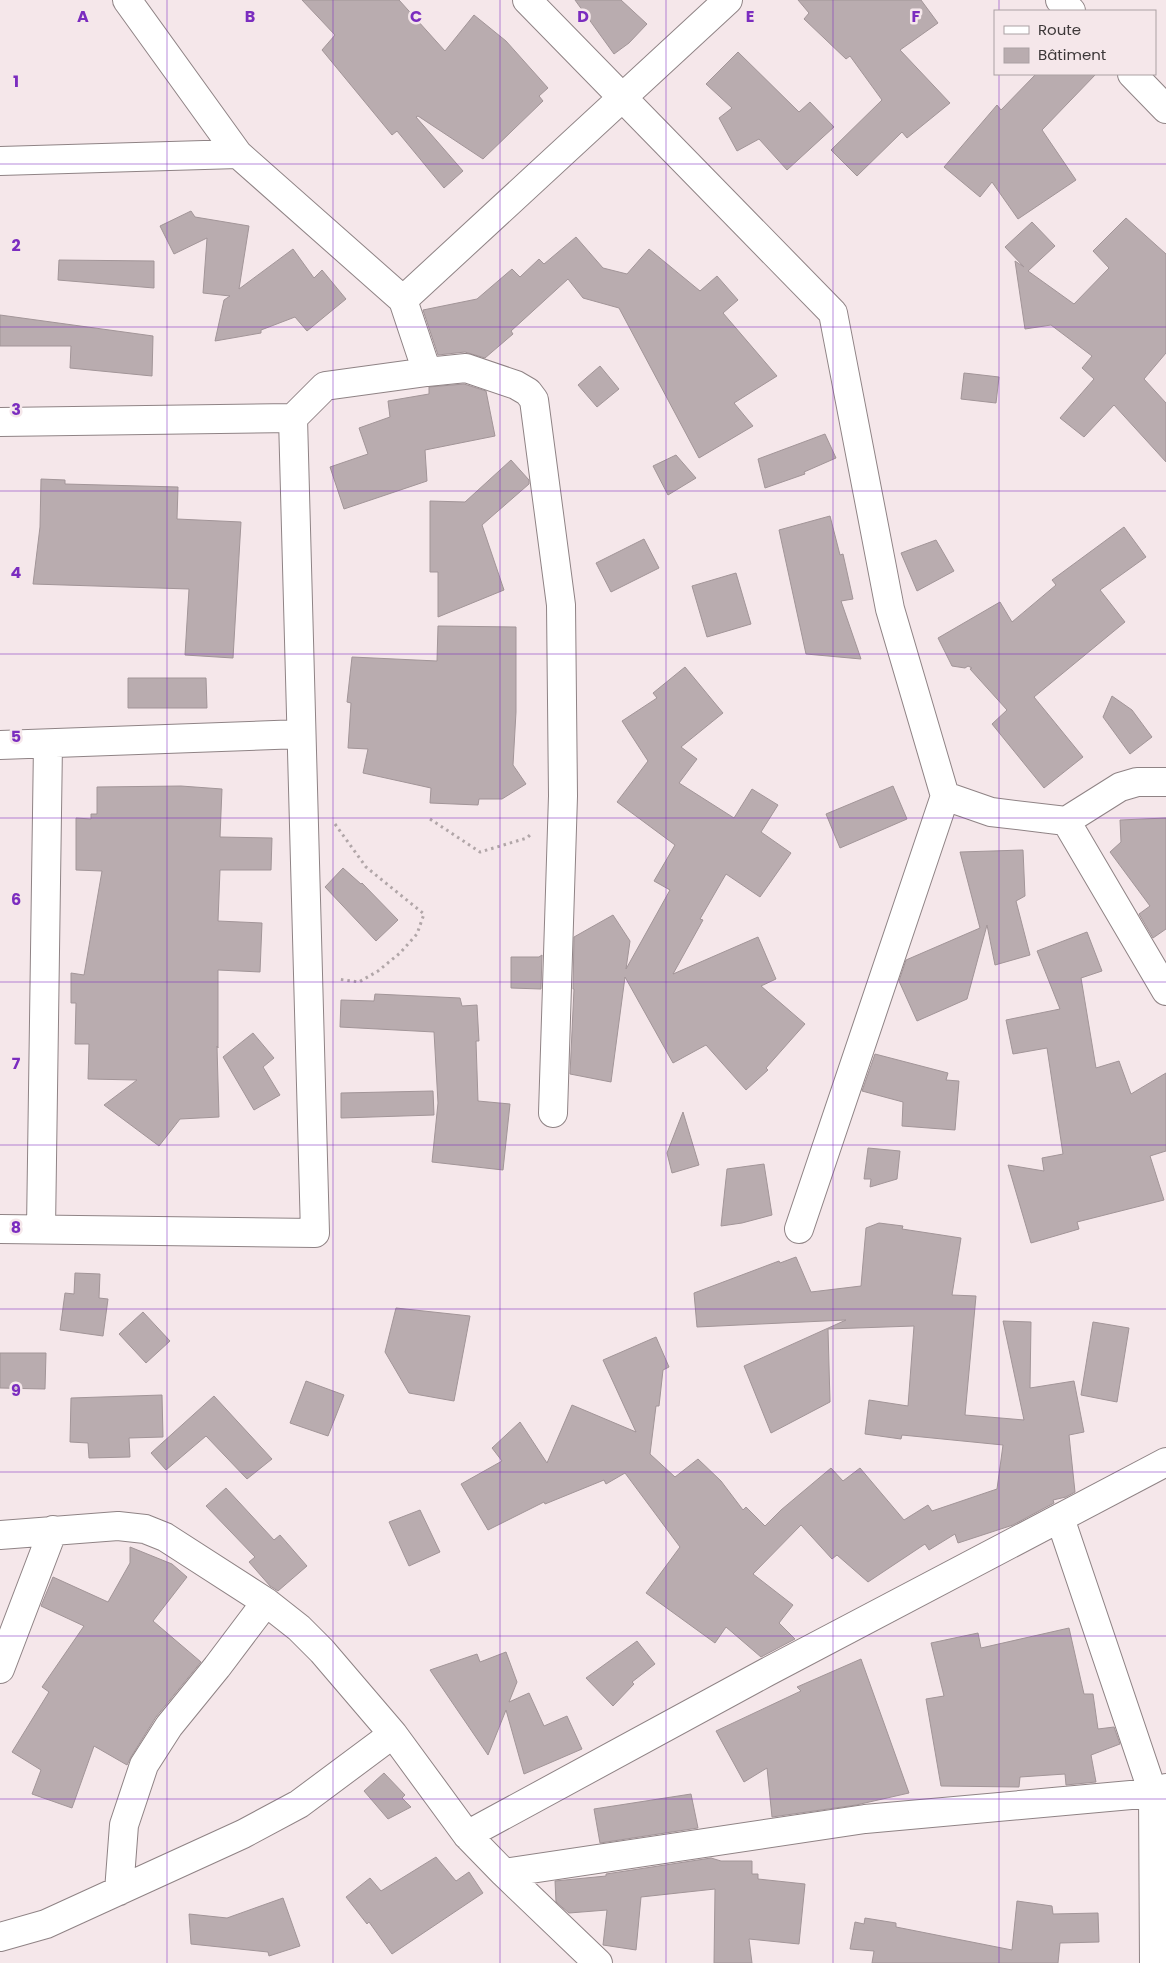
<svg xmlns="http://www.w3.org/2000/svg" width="1166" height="1963" viewBox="0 0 1166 1963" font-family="Poppins,sans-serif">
<rect width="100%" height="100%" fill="#f5e7ea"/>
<path fill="#b9acaf" stroke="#a29598" d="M302,0H399L445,51L474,15L506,41L548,88L539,96L543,101L483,159L418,116L416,117L463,171L444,188L397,131L392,135L322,50L335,35Z
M575,0H621L647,24L629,43L614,54Z
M798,0H921L938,23L900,50L950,103L907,138L902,132L857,176L831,150L882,100L850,56L846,59L804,19L809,13Z
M738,52L799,112L810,102L834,127L787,170L759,139L737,151L719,118L732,108L706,84Z
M1036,74H1096L1042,130L1076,180L1018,219L992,182L980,197L944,167L997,105L1001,110Z
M191,211L195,217L249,226L239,289L293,249L314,278L322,270L346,299L307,331L295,317L261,330V333L215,341L224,300L230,296L203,293L207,238L174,254L160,226Z
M1126,218L1166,254V353L1144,379L1166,403V462L1114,405L1084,437L1060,418L1094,379L1082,368L1092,356L1051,325L1025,329L1015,261L1024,267L1005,247L1032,222L1055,246L1028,271L1074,304L1109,268L1093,251Z
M576,237L603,268L627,274L649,249L700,291L717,276L738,300L723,313L777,376L734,403L753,426L699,458L619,308L583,298L568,279L511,331L513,334L485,358L465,352L438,355L423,310L477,299L512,269L520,277L539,259L544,264Z
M59,260L154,261V288L58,280Z
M0,315L153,336L152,376L70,368L71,346H0Z
M600,366L619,389L597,407L578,385Z
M964,373L999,377L996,403L961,399Z
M464,384L486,391L495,436L425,450L427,481L344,509L330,467L368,454L359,428L390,417L388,401L429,394V387Z
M825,434L836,458L804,472L805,474L765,488L758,459Z
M676,455L696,478L668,495L653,466Z
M511,460L529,480V484L482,525L504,590L438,617V572H430V501L465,502Z
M41,479L65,480V484L178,487L177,519L241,522L233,658L185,655L189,589L33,584L40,527Z
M830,516L840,555L843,554L853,599L841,601L861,659L806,654L779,530Z
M1124,527L1146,557L1100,590L1125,622L1034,697L1083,757L1044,788L992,724L1007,710L970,669L972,668L968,666L965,668L952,666L938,638L1000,602L1012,622L1056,585L1052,580Z
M644,539L659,568L611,592L596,563Z
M936,540L954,571L917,591L901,553Z
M736,573L751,624L707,637L692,586Z
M438,626L516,627V712L513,765L526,784L502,799H479L478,805L430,803L431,788L363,773L368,749L348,748L351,703L347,702L352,657L437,661Z
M685,667L723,713L681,747L697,759L679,783L734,818L752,789L778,805L761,832L791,853L760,897L726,874L700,919L703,920L673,974L758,937L776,979L761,986L805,1024L766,1068L768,1070L746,1090L706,1045L673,1063L625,977L611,1082L570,1074L574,989H573L574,937L613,915L630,941L626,969L670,890L654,881L675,845L617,802L648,761L622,721L657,698L653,693Z
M128,678H206L207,708H128Z
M1112,696L1132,710L1152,737L1130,754L1103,717Z
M181,786L222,789L220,837L272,838L271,870H220L218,921L262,923L260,972L218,970V1048L217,1046L219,1117L180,1119L159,1146L104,1105L137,1080L88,1079L89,1044H75L76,1003H71V973L84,975L102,871L76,870V818L91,819V814H97V787Z
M893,786L907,819L840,848L826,814Z
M1166,818V929L1153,938L1139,914L1150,906L1110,852L1121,842L1120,820Z
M1023,850L1025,896L1016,901L1030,955L995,965L987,925L967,999L917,1021L899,981L906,960L980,928L960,852Z
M343,868L361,884L362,883L398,920L376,941L325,887Z
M1087,932L1102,971L1081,978L1096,1068L1119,1061L1131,1094L1166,1073V1151L1150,1156L1164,1200L1077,1222L1079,1229L1031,1243L1008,1165L1044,1171L1042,1158L1063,1154L1047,1048L1013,1054L1006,1020L1060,1009L1037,951Z
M542,955L541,989L511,988V957H539Z
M375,994L460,998L462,1006L477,1005L479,1041H476L478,1101L510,1104L503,1170L432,1162L438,1103L434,1032L340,1027L341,1000L374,1001Z
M253,1033L274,1058L263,1067L280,1095L254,1110L223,1057Z
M875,1054L948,1073L946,1080L959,1081L955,1130L902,1126L903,1102L862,1091Z
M433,1091L434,1115L341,1118V1093Z
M683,1112L699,1165L672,1173L667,1153Z
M868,1148L900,1151L897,1179L870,1187L871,1179H864Z
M764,1164L772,1215L742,1223L721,1226L727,1169Z
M879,1223L903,1226L902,1229L961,1238L952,1295L976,1296L965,1415L1024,1420L1003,1321L1031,1322L1030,1388L1074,1381L1084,1432L1069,1435L1075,1492L1066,1497L1053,1500L1054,1503L1013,1525L958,1543L955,1534L929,1550L925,1544L868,1582L837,1555L832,1559L801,1525L753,1574L793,1605L779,1623L795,1639L761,1657L726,1627L715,1643L646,1593L680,1547L625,1473L606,1484L604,1480L545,1504L544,1502L488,1530L461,1484L502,1461L492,1448L520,1422L547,1463L572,1405L636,1432L603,1360L656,1337L669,1367L663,1370L659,1406H656L650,1454L675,1477L698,1459L721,1481L743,1510L746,1507L765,1526L781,1510L831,1468L843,1481L860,1468L904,1520L928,1505L932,1511L997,1489L1003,1445L902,1435L901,1439L865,1434L869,1400L908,1406L914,1326L828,1329L830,1402L771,1433L744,1366L846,1320L697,1327L694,1293L779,1261L780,1263L796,1257L811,1292L861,1286L866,1228Z
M75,1273L100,1274L99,1298L108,1299L103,1336L60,1330L65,1293L74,1294Z
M396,1308L470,1316L454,1401L409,1393L385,1352Z
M143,1312L170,1341L146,1363L119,1334Z
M1093,1322L1129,1328L1117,1402L1081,1395Z
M0,1353H46L45,1389L0,1388Z
M306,1381L344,1395L328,1436L290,1423Z
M162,1395L163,1437L129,1438L130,1457L89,1458L88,1443L70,1442L71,1398Z
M214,1396L272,1459L247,1479L206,1436L166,1470L151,1453Z
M226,1488L274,1540L280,1535L307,1566L278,1591L270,1586L249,1562L255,1557L206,1506Z
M420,1510L440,1552L409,1566L389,1522Z
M130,1547L172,1564L187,1577L153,1621L201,1662L156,1717L131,1757L127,1765L94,1746L72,1808L32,1794L41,1770L12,1752L49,1692L42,1687L84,1626L41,1606L53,1577L108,1602L130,1563Z
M1069,1628L1084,1694H1093L1098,1729L1114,1727L1120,1744L1091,1755L1096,1782L1066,1785L1065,1774L1020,1777L1019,1787L941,1786L926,1699L944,1696L931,1643L978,1633L981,1648Z
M637,1641L655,1664L632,1682L634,1684L613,1706L586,1678Z
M506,1652L517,1682L509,1702L529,1693L544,1726L567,1716L582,1749L524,1774L506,1710L488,1755L430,1670L477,1654L480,1662Z
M861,1659L909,1793L856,1805L772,1817L767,1768L744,1782L716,1731L801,1691L797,1687Z
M384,1773L405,1795L402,1798L411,1807L388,1819L364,1791Z
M691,1794L698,1828L600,1843L594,1809Z
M436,1857L456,1881L469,1872L483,1893L392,1954L369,1922L367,1924L346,1897L370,1878L381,1891Z
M711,1858L721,1861H752V1874H758V1879L805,1884L799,1944L749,1939L752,1963H714L715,1889L641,1897L636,1950L603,1945L607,1910L569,1913L556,1902L555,1881L606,1876V1874Z
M283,1898L300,1946L269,1956L268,1952L191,1944L189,1914L227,1918Z
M1017,1901L1052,1906L1053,1914L1098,1913L1099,1942L1060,1943L1058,1963H872L874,1951L850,1949L855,1922L864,1924L865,1918L896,1923V1927L1012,1950Z"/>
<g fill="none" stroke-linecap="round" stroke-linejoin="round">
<g stroke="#8f8385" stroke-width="30">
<path id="street" d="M527,0L833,313L890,609L945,796L991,812L1066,821L1166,991
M1060,0L1071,11
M1132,74L1166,109
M0,161L238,154
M403,300L728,0
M427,372L466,368L516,385L528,392L534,400L561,605L563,796L553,1113
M0,422L293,418L325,386L427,372L403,300L238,154L127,0
M0,745L301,734
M1066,821L1120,787L1137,782H1166
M0,1229L315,1233L293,418
M41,1229L48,744
M799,1229L945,796
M1060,1518L1153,1793L1154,1963
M0,1535L118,1526L145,1529L165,1537L266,1602L299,1628L322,1651L393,1734L467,1835L504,1873L598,1963
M0,1669L53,1530
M467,1835L767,1672L1166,1462
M504,1873L865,1819L1153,1793L1166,1788
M119,1891L124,1825L144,1765L169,1726L217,1667L266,1602
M0,1937L46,1924L243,1834L299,1804L393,1734"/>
</g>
<path stroke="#b1a6a8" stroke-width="3" stroke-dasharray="2.5 4" stroke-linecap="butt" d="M430,819L480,852L527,838L530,835
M335,824L366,867L424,914L417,934L400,953L378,971L359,982L337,979"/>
<use href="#street" stroke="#fff" stroke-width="28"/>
</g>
<path fill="none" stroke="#7b2cbf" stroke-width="1" stroke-opacity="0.55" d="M167,0V1963M333,0V1963M500,0V1963M666,0V1963M833,0V1963M999,0V11M999,74V1963M0,164H1166M0,327H1166M0,491H1166M0,654H1166M0,818H1166M0,982H1166M0,1145H1166M0,1309H1166M0,1472H1166M0,1636H1166M0,1799H1166"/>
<g font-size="16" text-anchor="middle" font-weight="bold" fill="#7b2cbf" stroke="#f5e7ea" stroke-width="5" stroke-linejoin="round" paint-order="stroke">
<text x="83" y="22">A</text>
<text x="250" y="22">B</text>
<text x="416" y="22">C</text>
<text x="583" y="22">D</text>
<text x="750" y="22">E</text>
<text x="916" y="22">F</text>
<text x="16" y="87">1</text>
<text x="16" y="251">2</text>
<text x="16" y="415">3</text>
<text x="16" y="578">4</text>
<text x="16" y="742">5</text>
<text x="16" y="905">6</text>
<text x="16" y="1069">7</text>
<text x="16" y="1233">8</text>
<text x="16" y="1396">9</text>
</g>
<rect x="994" y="10" width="162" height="65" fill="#f5e7ea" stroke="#aba1a3"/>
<rect x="1004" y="26" width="25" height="8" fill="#ffffff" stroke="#aba1a3"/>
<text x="1038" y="35" font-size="15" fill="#3d3839">Route</text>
<rect x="1004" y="48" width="25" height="15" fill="#b9acaf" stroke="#aba1a3"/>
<text x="1038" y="60" font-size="15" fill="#3d3839">Bâtiment</text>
</svg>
